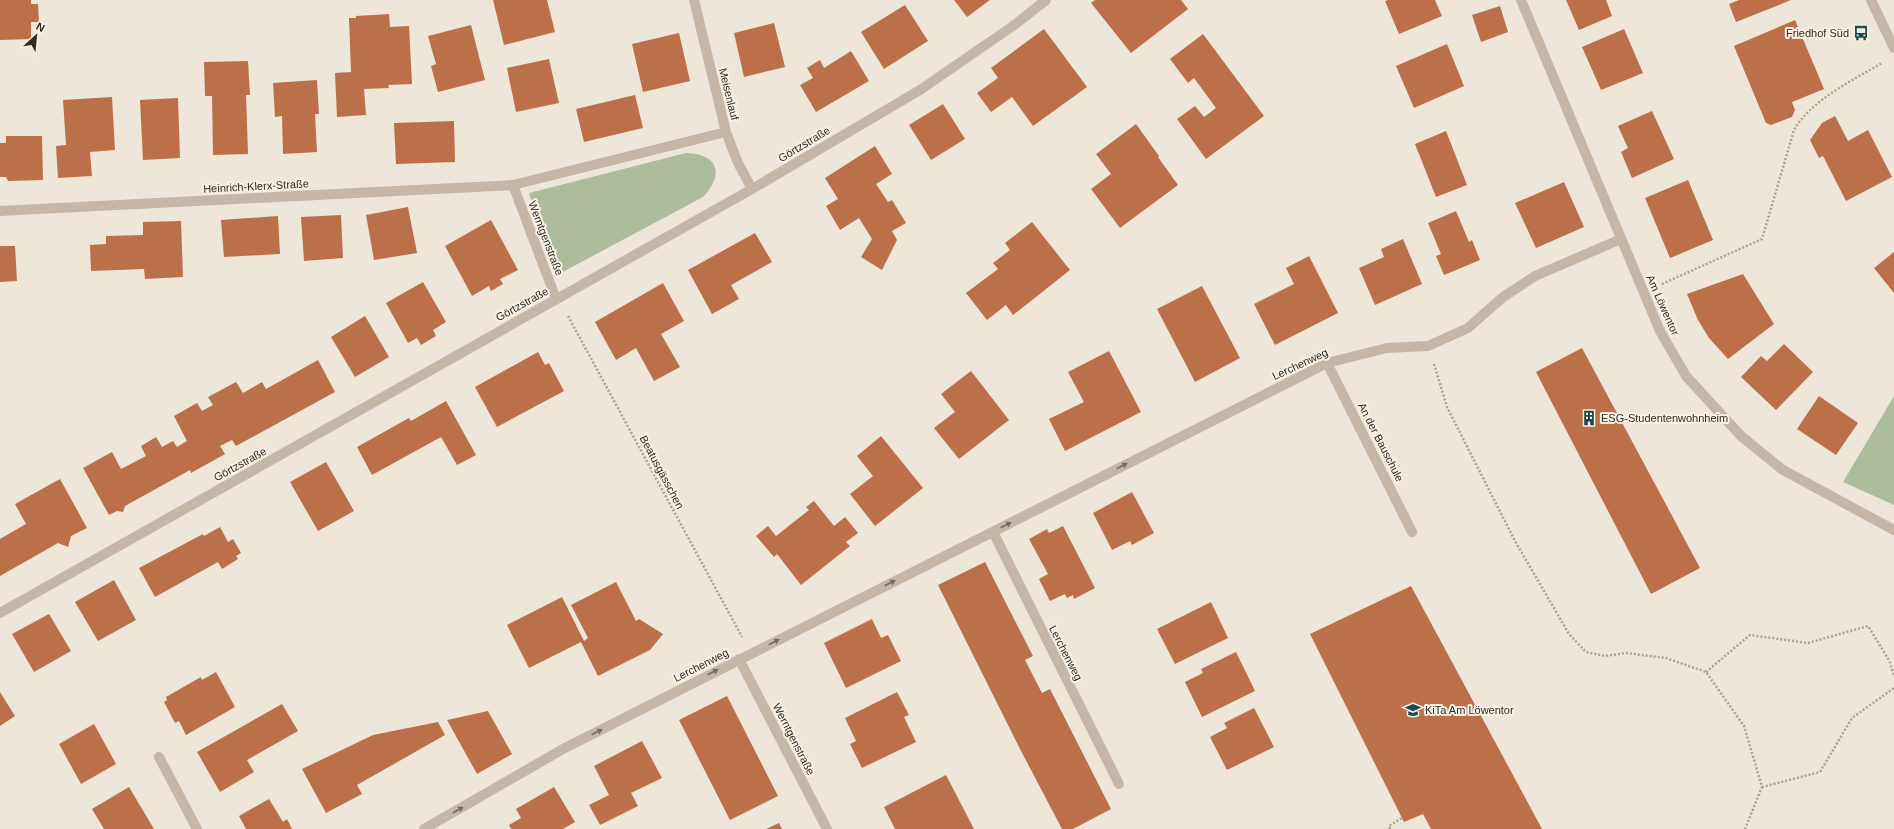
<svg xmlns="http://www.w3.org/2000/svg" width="1894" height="829" viewBox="0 0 1894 829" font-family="Arial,sans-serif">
<rect width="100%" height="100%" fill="#eee6d9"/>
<path fill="#adbc9a" d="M686,153C718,154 725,174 703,197L557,275L529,193Z
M1894,396V505L1843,482Z"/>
<path fill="#bb704a" d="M0,0H31V4H38L39,22H31V39L0,40Z
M493,0H547L555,32L504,45Z
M954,0H990L967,17Z
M1095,0H1181L1188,9L1131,53L1091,3Z
M1388,0H1435L1442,16L1399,34L1385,1Z
M1566,0H1606L1612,16L1579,30Z
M1739,0H1791L1736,22L1729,4Z
M905,5L928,41L884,69L861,32Z
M1500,6L1508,32L1481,42L1472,15Z
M389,14L390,27L409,26L412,84L388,85L389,88L364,89L366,115L337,117L335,73L351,72L349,18H356V16Z
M1795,20L1824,89L1792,102L1795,110L1792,117L1771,125L1766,123L1734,46Z
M774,23L785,67L744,77L734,33Z
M471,25L485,80L438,92L431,66L436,64L428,36Z
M1044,29L1087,87L1033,126L1012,97L991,112L977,93L998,78L991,68Z
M1624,29L1643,73L1601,90L1582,47Z
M679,33L690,81L643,92L632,44Z
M1203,34L1264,116L1206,159L1177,119L1195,106L1204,117L1216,108L1194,78L1188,83L1170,59Z
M1447,44L1464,86L1414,108L1396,66Z
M851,51L869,81L816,112L800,85L813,78L807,68L820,60L824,68Z
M549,59L559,103L516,112L507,68Z
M248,61L250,95H246L248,154L213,155L212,96H205L204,62Z
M317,80L319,114H315L317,152L283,154L282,116L275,117L273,83Z
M635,95L643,128L584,142L576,109Z
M112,97L115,150L90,152L92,176L58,178L56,146L66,145L63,100Z
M178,98L180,158L143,160L140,100Z
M943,104L965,139L931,160L909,125Z
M1652,111L1674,159L1632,178L1621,152L1628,148L1618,126Z
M1835,116L1848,141L1868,130L1892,177L1846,201L1823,156L1819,158L1810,140L1822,123Z
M454,121L455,162L396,164L394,123Z
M1136,124L1159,156L1158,157L1178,185L1120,228L1091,189L1111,174L1096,154Z
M1446,131L1467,185L1436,197L1415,144Z
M6,136H42L43,180L8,181L6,177H0V143H6Z
M875,146L892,174L876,184L888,202L892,200L906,223L892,231L897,240L882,270L861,257L872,239L859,218L840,230L826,206L838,199L825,178Z
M1688,180L1713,240L1670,258L1645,198Z
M1564,182L1584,227L1536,248L1515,203Z
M408,207L417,253L374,260L366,215Z
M1456,211L1469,242L1472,240L1480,260L1444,275L1436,256L1441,254L1428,223Z
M341,215L343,258L304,261L301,217Z
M278,216L280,254L224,257L221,220Z
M491,220L518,270L500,279L503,284L491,291L489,286L472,296L445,246Z
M181,221L183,277L145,279L144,269L91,271L90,245L106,244V236L143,235V222Z
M1032,222L1070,270L1013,315L1006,305L987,320L966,293L998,269L993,263L1010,250L1005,243Z
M755,233L772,262L731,285L739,299L712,314L688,270Z
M1403,239L1422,284L1375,305L1359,268L1384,257L1381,249Z
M0,246H15L17,281L0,282Z
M1894,252V293L1874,268Z
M1309,256L1338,313L1275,345L1254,304L1294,284L1286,268Z
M1743,274L1774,324L1728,359L1709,338L1698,320L1687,294Z
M423,282L446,322L433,330L436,336L421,345L417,338L408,343L386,303Z
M663,283L684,321L661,334L680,367L654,381L636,348L616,360L595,322Z
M1202,286L1240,358L1195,382L1157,309Z
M365,316L389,357L355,377L331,337Z
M1784,344L1813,372L1776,410L1741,377L1761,356L1767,361Z
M1582,348L1700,568L1651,594L1536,372Z
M1109,351L1141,412L1065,451L1049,419L1084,402L1068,372Z
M538,352L545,365L549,363L564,391L497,427L475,387Z
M318,360L335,392L236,446L232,440L220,446L225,454L191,473L190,470L125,506L123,512L117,511L109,515L83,468L112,452L121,469L146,456L141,446L156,437L162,447L173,441L177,447L187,441L174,416L197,403L202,411L213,405L208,397L236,382L243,393L262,382L266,389Z
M971,371L1009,420L959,459L934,428L955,412L941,394Z
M1819,396L1858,423L1836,455L1797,429Z
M446,401L476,455L457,465L441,437L372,475L357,447L409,418L411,421Z
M881,436L923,488L875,526L850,494L873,476L857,456Z
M326,462L354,511L318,531L290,482Z
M60,479L87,528L71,536L68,547L58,543L0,576V539L26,524L15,504Z
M1132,492L1154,533L1132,545L1130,541L1112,550L1093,513Z
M814,501L834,526L845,517L858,533L846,542L850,546L801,585L777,554L774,557L756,536L768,526L776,536L809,510L806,507Z
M1063,526L1095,588L1074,599L1073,595L1067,598L1065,594L1050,601L1039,579L1048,574L1029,539L1047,529L1049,533Z
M220,527L228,542L233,539L241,553L236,556L238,559L222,569L218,562L155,597L139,568L203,534L204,536Z
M985,562L1033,656L1025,660L1042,693L1050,689L1111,809L1073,829H1062L1020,749L938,585Z
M114,580L136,620L98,641L75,602Z
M616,582L636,621L639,619L663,634L650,650L598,676L581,642L529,668L507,625L562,597L584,641L588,638L571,605Z
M1411,586L1542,829H1431L1423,814L1404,822L1310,634Z
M1211,602L1228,638L1175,664L1157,629Z
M49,614L71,651L34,672L12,634Z
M872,619L881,638L888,635L901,661L846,688L824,643Z
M1236,652L1255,691L1202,717L1185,682L1203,673L1201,669Z
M216,672L235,707L186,735L179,721L175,723L164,702L167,700L166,697L201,677L202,680Z
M0,692L15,716L0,726Z
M897,692L909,715L904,717L916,742L862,768L850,744L856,741L845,718Z
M727,696L778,796L730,820L679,720Z
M282,704L298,731L247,760L254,772L220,792L197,752Z
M1254,708L1274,747L1227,770L1210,737L1227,728L1224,723Z
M488,711L512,754L477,774L447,720Z
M438,722L445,735L357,785L362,794L326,813L302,769L373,735Z
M94,724L116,764L81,784L59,744Z
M642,741L662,778L631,793L638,806L600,825L589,805L609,795L594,766Z
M946,775L974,829H895L884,807Z
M129,787L154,829H104L92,809Z
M554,787L575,822L563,829H511L509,825L521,818L516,809Z
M269,799L283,822L287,819L292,829H246L239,816Z
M779,823L782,829H766Z"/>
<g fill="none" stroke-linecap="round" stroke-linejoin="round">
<path stroke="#b0a190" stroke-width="2.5" stroke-dasharray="2 2" stroke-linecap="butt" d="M1662,284L1762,239L1794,130C1810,101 1853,80 1882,63
M568,316L742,637
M1434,364L1447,407L1515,541L1569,634L1586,652L1605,656L1626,653L1666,658L1706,672L1744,726L1762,787L1745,829
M1706,672L1750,635L1808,643L1868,626L1889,660L1894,676
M1762,787L1820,772L1852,718L1894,688
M1390,829L1389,826L1402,818"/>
<path stroke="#c5b7a6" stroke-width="10" d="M694,0L726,132L738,163L752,189
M1521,0L1660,331L1686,376L1741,436L1783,470L1894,530
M1871,0L1894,48
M513,185L556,299
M0,211L513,185L726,132
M1327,363L1412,532
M993,532L1119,784
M0,613L752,189L920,90L1013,26L1046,0
M739,659L827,829
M159,757L197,829
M424,829L563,749L1327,363L1387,348L1428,346L1468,328L1503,297L1535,276L1621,239"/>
</g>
<defs><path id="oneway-solid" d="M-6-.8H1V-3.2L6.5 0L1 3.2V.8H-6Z"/></defs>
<g fill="#746a60">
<use href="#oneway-solid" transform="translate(1122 466) rotate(-27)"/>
<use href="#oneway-solid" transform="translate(1006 525) rotate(-27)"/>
<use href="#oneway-solid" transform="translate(890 583) rotate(-27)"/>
<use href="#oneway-solid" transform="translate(774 642) rotate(-27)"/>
<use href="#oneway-solid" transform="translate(713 672) rotate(-27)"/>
<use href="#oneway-solid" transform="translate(597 732) rotate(-27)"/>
<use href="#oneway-solid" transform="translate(458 810) rotate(-30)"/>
</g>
<defs>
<g id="bus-bare" transform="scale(1.2)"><path d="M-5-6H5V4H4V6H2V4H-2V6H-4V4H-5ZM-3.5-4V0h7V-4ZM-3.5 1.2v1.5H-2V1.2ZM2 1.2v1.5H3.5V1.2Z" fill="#20484f" stroke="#f7f0e4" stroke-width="2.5" paint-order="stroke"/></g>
<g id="building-bare" transform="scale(1.2)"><path d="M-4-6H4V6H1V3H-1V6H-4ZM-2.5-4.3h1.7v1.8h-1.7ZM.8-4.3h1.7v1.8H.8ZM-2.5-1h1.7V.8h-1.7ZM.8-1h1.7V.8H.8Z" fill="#20484f" stroke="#f7f0e4" stroke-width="2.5" paint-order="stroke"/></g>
<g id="school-bare" transform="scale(1.2)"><path d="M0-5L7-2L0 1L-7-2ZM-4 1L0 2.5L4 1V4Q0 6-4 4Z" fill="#20484f" stroke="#f7f0e4" stroke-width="2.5" paint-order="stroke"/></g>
</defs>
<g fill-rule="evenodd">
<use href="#bus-bare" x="1861" y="33"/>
<use href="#building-bare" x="1589" y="418"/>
<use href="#school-bare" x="1413" y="710"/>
</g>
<g text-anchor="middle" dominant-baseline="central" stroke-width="4" stroke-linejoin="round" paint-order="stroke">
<g font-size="11" fill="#322b26" stroke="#f7f0e4" text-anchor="start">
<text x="1849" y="33" text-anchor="end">Friedhof Süd</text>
<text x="1601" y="418">ESG-Studentenwohnheim</text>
<text x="1425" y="710">KiTa Am Löwentor</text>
</g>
<g font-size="11" fill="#322b26" stroke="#f7f0e4">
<text transform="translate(729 94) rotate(76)">Meisenlauf</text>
<text transform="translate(804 144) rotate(-31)">Görtzstraße</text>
<text transform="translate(256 186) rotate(-3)">Heinrich-Klerx-Straße</text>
<text transform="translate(546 238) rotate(69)">Werntgenstraße</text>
<text transform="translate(522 304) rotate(-29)">Görtzstraße</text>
<text transform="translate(1663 305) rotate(66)">Am Löwentor</text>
<text transform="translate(1300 364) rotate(-25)">Lerchenweg</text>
<text transform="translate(1381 442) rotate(63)">An der Bauschule</text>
<text transform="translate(240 464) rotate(-29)">Görtzstraße</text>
<text transform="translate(662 472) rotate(62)">Beatusgässchen</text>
<text transform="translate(1066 653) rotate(63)">Lerchenweg</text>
<text transform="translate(701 665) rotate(-27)">Lerchenweg</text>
<text transform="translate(794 739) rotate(63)">Werntgenstraße</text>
</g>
</g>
<g transform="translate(36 36) rotate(27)" stroke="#f7f0e4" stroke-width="3" paint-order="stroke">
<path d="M0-3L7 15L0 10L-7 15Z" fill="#322b26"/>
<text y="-6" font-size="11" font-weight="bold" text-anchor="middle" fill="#322b26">N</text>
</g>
</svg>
